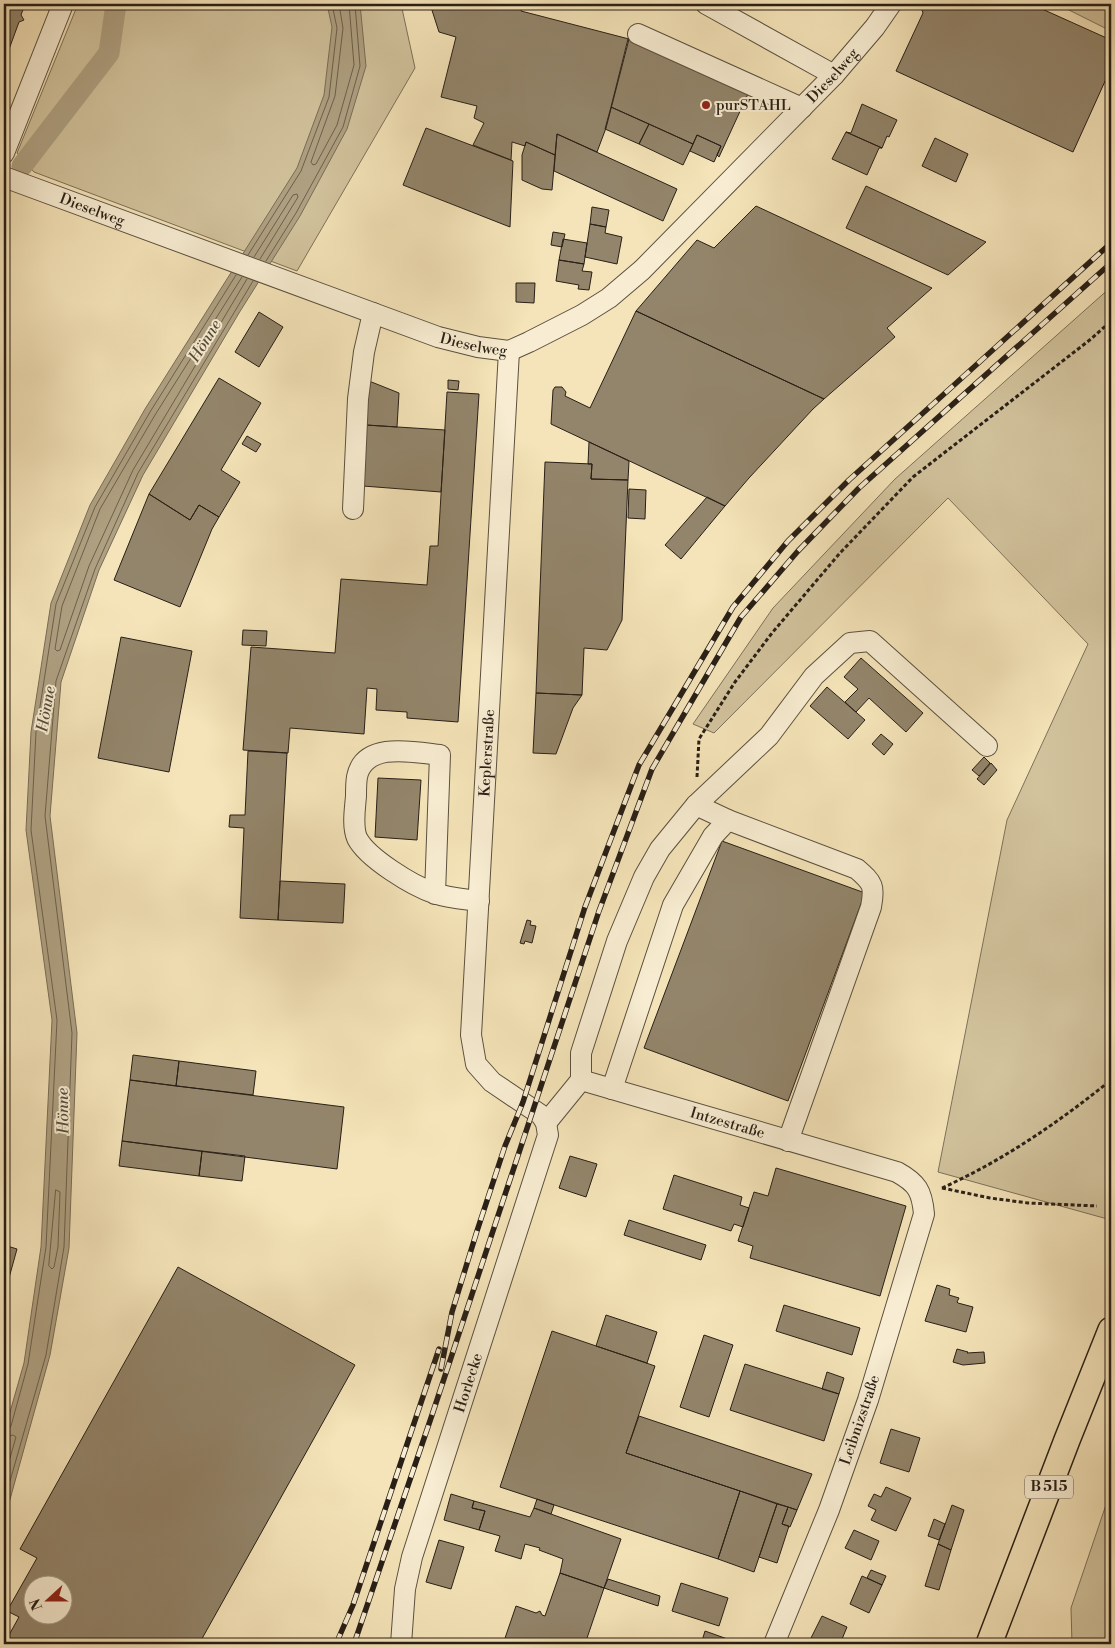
<svg xmlns="http://www.w3.org/2000/svg" width="1115" height="1648" viewBox="0 0 1115 1648" font-family="'Libre Bodoni',serif">
<rect width="100%" height="100%" fill="#f5e4b9"/>
<filter id="stains"><feTurbulence type="fractalNoise" baseFrequency=".004" numOctaves="4"/><feColorMatrix values="0 0 0 0 .2 0 0 0 0 .09 0 0 0 0 .02 0 0 0 .5 -.17"/></filter>
<radialGradient id="worn" r=".72"><stop offset=".6" stop-color="#630" stop-opacity="0"/><stop offset="1" stop-color="#630" stop-opacity=".3"/></radialGradient>
<path fill="#d2c39d" stroke="#7d715a" d="M78,4H401L415,68L297,271L34,172L17,153Z
M1057,4H1111V31Z
M1111,287V1220L938,1172L1007,820L1088,644L948,498L714,733L693,724L773,608L895,479Z
M1111,1490V1644H1072L1071,1608Z"/>
<path fill="#afa182" stroke="#796d57" d="M327,4H360L366,66L347,129L300,216L239,313L143,475L99,570L61,682L50,816L77,1033L69,1248L50,1355L4,1521V1433L24,1363L41,1247L52,1020L26,830L31,732L51,603L90,505L145,409L297,168L324,95L332,27Z"/>
<g fill="none" stroke-linecap="round" stroke-linejoin="round">
<path stroke="#6c604c" stroke-width="1" d="M339,4L343,28L335,96L311,162L313,165L316,164L337,125L354,65L349,4
M248,255L301,171L329,97L337,28L332,4
M254,257L293,195L297,194L298,197L260,259
M266,261L296,213L343,127L360,66L355,4
M242,277L155,415L100,509L62,606L55,649L57,651L60,650L89,566L133,470L247,279
M56,1190L60,1192L58,1247L54,1267L52,1269L49,1266Z
M4,1431L8,1430L11,1426L28,1364L46,1247L57,1020L31,830L36,732L56,604L95,507L150,412L236,275
M4,1437L13,1435L16,1437L4,1479
M4,1502L46,1355L64,1247L72,1033L45,816L56,681L95,569L138,473L253,281"/>
<path stroke="#afa182" stroke-width="21" d="M22,166L109,53L116,4"/>
</g>
<path fill="#93856b" stroke="#281f16" fill-rule="evenodd" d="M4,4H25L21,15L24,20L19,22L8,52L4,50Z
M430,4H523L521,11L629,39L606,128L597,152L557,134L555,155L526,142L525,146L512,142L511,160L473,145L484,123L474,118L477,106L441,97L456,37L439,32Z
M924,4H1031L1111,40V68L1073,152L896,71L923,13L922,10Z
M628,39L748,94L719,157L717,155L721,146L697,135L693,144L611,107Z
M862,104L897,120L889,137L887,136L882,148L846,132L851,133Z
M611,107L649,124L639,144L605,129Z
M649,124L693,144L683,165L639,144Z
M426,128L513,161L510,227L403,185Z
M846,132L882,148H879L867,175L832,159Z
M557,134L677,189L663,221L554,171Z
M697,135L721,146L714,162L690,151Z
M935,138L968,154L956,182L922,166Z
M526,142L555,155L552,190L542,189L522,180V155Z
M866,186L986,242L948,275L846,228Z
M756,206L932,288L887,328L895,337L824,399L636,311L697,240L714,248Z
M592,207L609,210L606,227L590,224Z
M590,224L606,227L605,233L622,237L617,264L585,257Z
M553,232L565,234L562,247L551,245Z
M563,239L587,243L584,264L559,260Z
M559,260L584,264L582,271L592,272L589,290L578,289L579,285L556,281Z
M516,283H535L534,303L516,302Z
M636,311L824,399L813,409L749,478L725,506L551,424L553,390L555,387H562L566,392L565,396L590,408Z
M259,312L283,327L259,367L235,352Z
M219,378L261,403L221,470L240,482L219,517L199,505L190,520L149,494Z
M448,380L459,381L458,390L448,389Z
M369,381L399,393L397,427L366,425Z
M447,392L479,394L458,722L407,718V712L376,710L377,689L367,688L364,734L290,728L288,753L243,750L251,647L335,653L341,579L427,585L430,546H438Z
M366,425L445,430L441,492L363,486Z
M247,436L261,444L256,452L242,444Z
M589,442L629,461L628,480L591,479L592,464H588Z
M545,462L592,464L591,479L628,480L622,620L607,650L584,648L582,695L536,693Z
M629,489L646,490L645,519L628,518Z
M149,494L190,520L199,505L219,517L212,529L180,607L114,580Z
M707,497L725,506L681,559L665,545Z
M4,573L9,574L4,618Z
M243,630L267,631L266,646L242,645Z
M121,637L192,651L169,772L98,758Z
M861,658L923,713L906,732L869,698L856,712L845,702L858,689L844,677Z
M4,684H8L4,715H7L4,737Z
M827,687L865,720L848,739L810,706Z
M536,693L582,695L573,708L556,754L533,753Z
M881,734L893,744L884,755L872,744Z
M248,751L287,753L278,920L240,918L244,828L229,827L230,815H245Z
M984,757L990,763L979,776L972,770Z
M991,763L997,770L984,785L977,779Z
M378,778L421,780L417,840L375,837Z
M722,841L865,893L788,1101L644,1048Z
M280,881L345,884L343,923L278,920Z
M527,920L531,921L530,925L536,926L532,943L525,941L524,944L520,943Z
M133,1055L179,1061L176,1086L130,1080Z
M179,1061L256,1071L253,1095L176,1086Z
M130,1080L344,1107L337,1169L122,1141Z
M122,1141L202,1151L199,1176L119,1166Z
M202,1151L245,1156L242,1181L199,1176Z
M570,1156L597,1164L586,1197L559,1188Z
M776,1168L906,1206L880,1296L750,1258L753,1246L738,1241L754,1192L768,1196Z
M674,1175L742,1197L740,1205L749,1208L743,1227L734,1224L731,1231L663,1209Z
M629,1220L706,1245L701,1260L624,1235Z
M4,1245L17,1249L4,1296Z
M178,1267L355,1365L199,1644H4L19,1617L7,1611L37,1558L20,1549ZM32,1586H62V1616H32Z
M937,1285L950,1289L949,1295L959,1298L957,1302L958,1303L973,1307L966,1332L925,1321Z
M784,1305L860,1328L852,1355L776,1331Z
M606,1315L657,1332L647,1363L596,1346Z
M552,1331L655,1366L626,1453L740,1491L718,1559L500,1487Z
M704,1335L733,1345L709,1417L680,1407Z
M957,1349L968,1352L967,1353L984,1352L985,1363L963,1365L953,1362Z
M745,1364L839,1394L824,1441L730,1410Z
M827,1372L844,1378L839,1394L822,1389Z
M639,1416L812,1474L797,1510L626,1453Z
M891,1429L920,1438L909,1472L880,1463Z
M886,1487L911,1498L896,1531L871,1520L876,1510L868,1506L874,1494L881,1497Z
M740,1491L777,1504L754,1572L718,1559Z
M451,1494L474,1501L472,1508L485,1511L479,1530L444,1520Z
M537,1499L554,1505L551,1514L534,1508Z
M474,1501L530,1517L534,1508L621,1539L604,1588L560,1573L563,1559L539,1550L540,1548L525,1544L521,1559L495,1551L500,1536L479,1530L485,1511L472,1508Z
M777,1504L788,1507L782,1524L789,1526L777,1563L759,1557Z
M952,1505L964,1510L951,1550L938,1544Z
M788,1507L797,1510L790,1527L782,1524Z
M934,1519L945,1524L939,1540L928,1536Z
M854,1530L879,1541L871,1560L845,1548Z
M439,1540L464,1547L451,1589L426,1582Z
M938,1544L951,1550L939,1590L925,1586Z
M871,1570L886,1576L882,1585L867,1578Z
M560,1573L604,1588L585,1644H503L516,1606L536,1613L540,1611L542,1615L545,1616Z
M862,1576L882,1585L869,1613L850,1604Z
M608,1579L660,1596L658,1606L604,1588Z
M681,1583L728,1598L719,1626L672,1611Z
M822,1616L847,1627L840,1644H808Z
M705,1631L733,1641L732,1644H701Z"/>
<g fill="none" stroke-linecap="round" stroke-linejoin="round">
<g stroke="#5b503f" stroke-width="22">
<g id="minor">
<path d="M706,4L834,75"/>
<path d="M638,34L802,108"/>
<path d="M4,153L63,4"/>
<path id="s1" d="M4,177L438,337L478,347L509,351L529,342L582,315L609,298L642,270L834,75L875,27L891,4"/>
<path d="M353,509L358,399L364,352L373,313"/>
<path d="M696,805L728,820L857,869C873,883 875,886 871,907L788,1141"/>
<path d="M435,894L440,755C414,752 364,741 357,777C356,783 356,790 356,796C355,809 352,826 357,838C367,858 413,886 434,893C448,898 464,899 479,901"/>
<path d="M581,1080V1053L617,941L644,877L660,849L696,805L769,736L814,676L850,643L870,641L987,746"/>
<path d="M612,1089L673,905L713,836L728,820"/>
<path id="s2" d="M546,1123L581,1080L897,1172C917,1183 922,1191 924,1214L868,1400L829,1510L774,1644"/>
<path id="s3" d="M401,1644L405,1589L412,1557L548,1135L546,1123L541,1115L492,1082L476,1064L471,1035L509,351"/>
</g>
</g>
<g stroke="#281f16" stroke-width="28">
<path id="major" d="M989,1644L1067,1440L1111,1330"/>
</g>
<path stroke="#281f16" stroke-width="3" stroke-dasharray="4 2.5" stroke-linecap="butt" d="M697,777L699,739L735,682L772,633L840,553L913,477L1091,339L1111,321
M942,1188C1004,1160 1059,1122 1111,1080
M942,1188L990,1198L1028,1203L1097,1206"/>
<use href="#minor" stroke="#f8edd2" stroke-width="20"/>
<use href="#major" stroke="#f5e4b9" stroke-width="25"/>
<g stroke="#281f16" stroke-width="5.5">
<path id="rail" d="M441,1369L452,1312L477,1231L505,1146L523,1102L585,907L639,765L733,607L788,541L849,480L1111,243
M336,1644L353,1605L439,1349
M354,1644L432,1415L599,911L652,769L741,617L798,551L859,488L1111,263"/>
</g>
<use href="#rail" stroke="#f8edd2" stroke-width="4" stroke-dasharray="11" stroke-linecap="butt"/>
</g>
<circle fill="#8f2418" stroke="#f8edd2" stroke-width="2" cx="706" cy="105" r="5"/>
<g text-anchor="middle" dominant-baseline="central" stroke-width="4" stroke-linejoin="round" paint-order="stroke">
<rect fill="#f8edd2" stroke="#665d4e" stroke-width="1" x="1025" y="1475.5" width="48" height="23" rx="4"/>
<g font-size="14" font-weight="bold" fill="#281f16">
<text x="1049" y="1487">B 515</text>
</g>
<g font-size="15" fill="#281f16" stroke="#f8edd2">
<text stroke="none"><textPath href="#s1" startOffset="964">Dieselweg</textPath></text>
<text stroke="none"><textPath href="#s1" startOffset="94">Dieselweg</textPath></text>
<text stroke="none"><textPath href="#s1" startOffset="499">Dieselweg</textPath></text>
<text stroke="none"><textPath href="#s3" startOffset="948">Keplerstraße</textPath></text>
<text stroke="none"><textPath href="#s2" startOffset="208">Intzestraße</textPath></text>
<text stroke="none"><textPath href="#s3" startOffset="271">Horlecke</textPath></text>
<text transform="translate(860 1420) rotate(-71)">Leibnizstraße</text>
</g>
<g font-size="15" fill="#281f16" stroke="#f8edd2" text-anchor="start">
<text x="716" y="105">purSTAHL</text>
</g>
<g font-size="16" font-style="italic" fill="#574c3c" stroke="#f8edd2">
<text transform="translate(205 341) rotate(-58)">Hönne</text>
<text transform="translate(46 709) rotate(-80)">Hönne</text>
<text transform="translate(63 1111) rotate(-91)">Hönne</text>
</g>
</g>
<rect width="1115" height="1648" fill="none" stroke="#f5e4b9" stroke-width="20"/>
<rect x="5" y="5" width="1105" height="1638" fill="none" stroke="#281f16" stroke-width="2.5"/>
<rect x="10" y="10" width="1095" height="1628" fill="none" stroke="#281f16"/>
<g transform="translate(48 1600) rotate(249)"><circle r="24" fill="#f8edd2" stroke="#a59b87"/>
<path d="M0-4L9 19L0 12L-9 19Z" fill="#8f2418"/>
<text y="-8" font-size="14" font-weight="bold" text-anchor="middle" fill="#281f16">N</text>
</g>
<rect width="100%" height="100%" filter="url(#stains)"/>
<rect width="100%" height="100%" fill="url(#worn)"/>
</svg>
